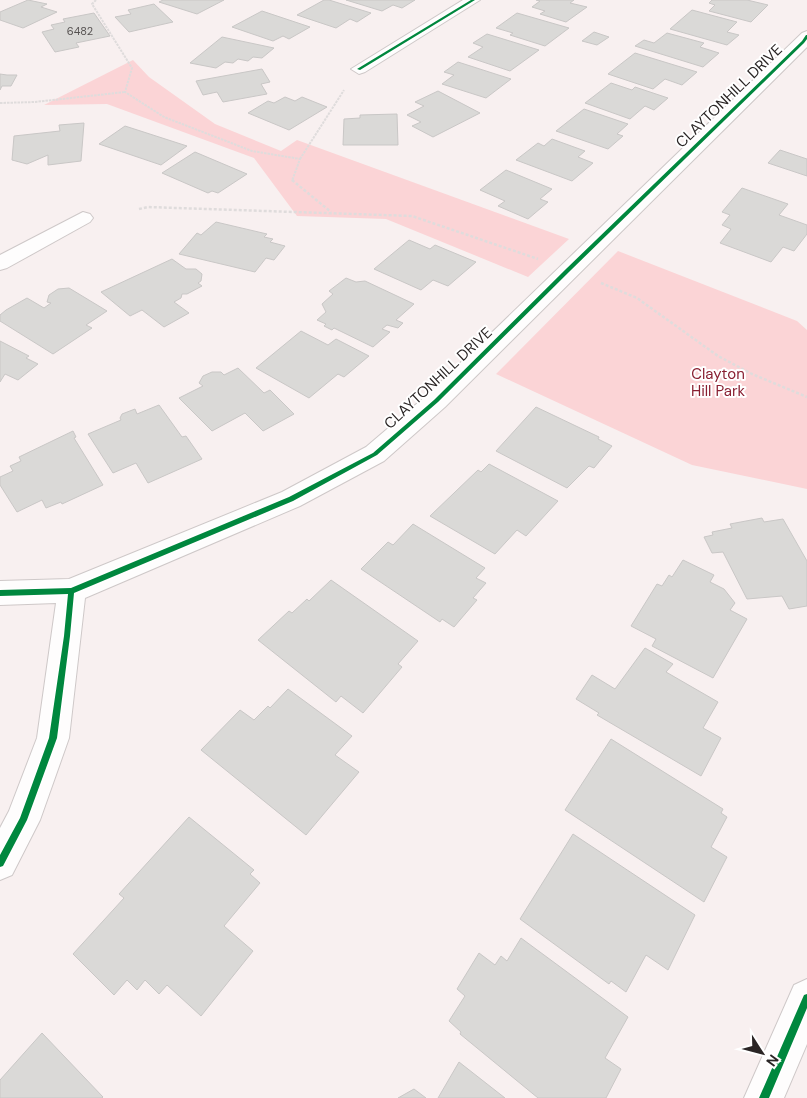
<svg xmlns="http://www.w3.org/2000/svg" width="807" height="1098" viewBox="0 0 807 1098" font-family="'DM Sans',sans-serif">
<rect width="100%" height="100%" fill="#f8f0f0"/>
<path fill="#fbd4d6" d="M133,60L149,77L215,124L281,151L297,140L569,239L528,277L386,219L297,216L254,158L107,104L44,105Z
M618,251L797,321L807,330V489L692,465L496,374Z"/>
<path fill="#dad9d7" stroke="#c9c7c6" d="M28,0L47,4L41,7L57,12L23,28L0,20V12Z
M163,0H224L197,14L159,2Z
M324,0H329L371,13L357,22L350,19L336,28L297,15Z
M346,0H415L402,8L393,5L382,11Z
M536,0H574L570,3L587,7L566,22L540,14L545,11L532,7L540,1Z
M712,0H747L768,5L751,22L709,11L715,5L709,3Z
M154,4L173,22L129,32L115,17L131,14L128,10Z
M692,10L737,22L727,32L739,35L727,45L670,29Z
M262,11L310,27L289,39L283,36L273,41L232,27Z
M94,13L110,36L76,43L79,47L55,52L42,32L54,29L51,25L65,22L63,19Z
M517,13L569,28L545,46L510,35L513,33L496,28Z
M594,32L609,37L597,45L582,41Z
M667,33L704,43L700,47L719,53L703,67L635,46L644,40L654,43Z
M487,34L539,50L510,71L468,57L483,47L473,43Z
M222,37L274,48L262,58L253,57L248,61L238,59L233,63L225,62L216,68L190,63Z
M635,53L697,72L682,85L665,79L653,89L608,74Z
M458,62L511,79L486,98L442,84L454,75L444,72Z
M262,69L270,82L261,84L267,94L223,102L217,92L203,95L196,81Z
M0,74L7,75H17L11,86H2L0,90Z
M611,83L632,90L635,87L668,98L654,110L645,106L630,119L585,103Z
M438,91L480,113L433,137L412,126L421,122L407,115L424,106L415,102Z
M285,97L295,101L302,97L327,107L289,130L248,113L268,101L274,103Z
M584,109L628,124L617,134L623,136L608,149L556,131Z
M397,114L398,145H343L344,119L360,118V115Z
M84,123L81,161L48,165V155L27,164L12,160L14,136L60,131L59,125Z
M125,126L187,146L161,165L99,144Z
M552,139L585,151L578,157L593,163L572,181L516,160L538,143L544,146Z
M780,150L807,159V176L768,163Z
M195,152L247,174L218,193L212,191L208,193L162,173Z
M506,170L552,189L540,199L548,202L528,219L498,206L505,201L480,190Z
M742,188L788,204L779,215L807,225V234L794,251L783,247L771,262L720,243L731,229L722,225L730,215L722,212Z
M216,222L267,234L264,237L273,239L270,242L285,246L274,260L266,258L255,272L179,254L197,233L201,235Z
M409,240L430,249L435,245L476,262L448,286L433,280L421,290L374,269Z
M172,259L186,269H196L202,274L201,281L198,283L202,286L187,294H182L181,298L174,302L189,313L164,327L142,310L130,316L101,292Z
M346,278L356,282L365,281L414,304L396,320L403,323L398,328L387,325L382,329L390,332L373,347L334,328L332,330L324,326L326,324L317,320L326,312L322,304L333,294L329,291Z
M69,288L107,311L86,325L92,328L53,354L0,321V315L6,310L27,298L44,308L51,303L47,302L49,295L58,289Z
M301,331L328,345L336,339L369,356L344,377L338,374L309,398L256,368Z
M0,341L29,356L26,358L38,364L18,380L5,374L0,382Z
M238,368L264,393L270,390L294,414L263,431L245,413L212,431L179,398L203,386L199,383L203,376L212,372H221L224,375Z
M159,405L182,437L186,436L202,459L148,483L136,463L113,473L88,434L121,420L120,418L122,414L135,409L137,414Z
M536,407L599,437L598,439L612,446L594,468L589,466L567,488L496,451Z
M73,431L76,437L74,438L103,485L62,504L61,502L46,508L42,500L17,512L0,485V477L13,471L10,466L21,461L19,457Z
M489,464L558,501L526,536L517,530L495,554L430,516L478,470L481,472Z
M762,518L764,522L783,519L807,561V606L789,609L782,596L747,599L723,552L712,553L704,537L713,535L712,532L732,528L730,524Z
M413,524L485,568L476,578L486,583L473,598L477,600L454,627L442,619L440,622L361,569L388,542L393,545Z
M683,560L714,575L710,582L724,589L735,603L730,610L747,619L713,678L652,646L656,639L631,626L657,584L662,586L669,575L672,577Z
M331,580L418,641L398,664L402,667L363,713L341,696L336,702L258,640L289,611L292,613L307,599L309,601Z
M645,648L673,664L666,672L718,702L703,728L721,738L701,776L597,715L599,713L576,699L592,675L615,689Z
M288,689L352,736L335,755L359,772L306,835L201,750L240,710L254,720L268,706L270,708Z
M611,739L723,809L721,813L727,817L711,847L727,857L704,902L565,810Z
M189,817L254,870L250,874L260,883L224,926L253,951L201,1016L167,985L159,994L145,980L137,990L127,980L114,995L73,954L124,898L119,894Z
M573,834L695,915L668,970L646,955L626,992L611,981L609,984L520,919Z
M521,938L628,1017L605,1058L621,1069L606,1098H538L460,1034L461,1032L449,1021L465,996L457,989L479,953L495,965L501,956L507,961Z
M42,1033L103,1097L102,1098H0V1080Z
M459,1062L505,1098H438Z
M414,1089L426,1098H398Z"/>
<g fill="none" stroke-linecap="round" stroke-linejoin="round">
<g stroke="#cec8c8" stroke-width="2">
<path id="minor" d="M463,0H480L365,72L359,74L351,69Z
M807,31V47L445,407L384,461L300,506L85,598L69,738L40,820L12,875L0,880V828L9,811L37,738L56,603L0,605V581L69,579L282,492L366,447L427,395L802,33Z
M83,212L90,214L93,218L90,222L7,268L0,270V255Z
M807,979V1044L784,1098H744L794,985Z"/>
</g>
<path stroke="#dfdcdc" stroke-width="2" stroke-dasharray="2.5 1" stroke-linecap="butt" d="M96,0L92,4L132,68L125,92L164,117L252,151L300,159L292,181
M0,103L35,102L125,92
M300,159L344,90"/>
<path stroke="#dfdcdc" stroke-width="2.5" stroke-dasharray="3 2" stroke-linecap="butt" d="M292,180L331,212
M139,209L148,207L412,216L538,259
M601,283L637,298L718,356L752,374L807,397"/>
<use href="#minor" fill="#fefdfd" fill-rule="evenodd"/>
<g stroke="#fff" stroke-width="3">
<path id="cycleway" d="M471,0H475L360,70L357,69Z
M806,35H807V39L804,43L570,271L438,402L377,455L293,501L74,593L70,636L57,738L27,820L3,866L0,867V855L20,818L49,738L64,636L68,594L0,596V590L71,588L289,497L373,453L434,400L566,269L802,41Z
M807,994V1008L769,1098H759L804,995Z"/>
</g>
<use href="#cycleway" fill="#00873e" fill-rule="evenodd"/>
</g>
<g text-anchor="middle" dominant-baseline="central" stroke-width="4" stroke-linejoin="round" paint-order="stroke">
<g font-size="11" fill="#575352">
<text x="80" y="31">6482</text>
</g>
<g font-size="15" fill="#2a2525" stroke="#fff">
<text transform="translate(729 96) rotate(-44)">CLAYTONHILL DRIVE</text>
<text transform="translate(438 378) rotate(-43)">CLAYTONHILL DRIVE</text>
</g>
<g font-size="15" fill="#892032" stroke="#fff">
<text x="718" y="374">Clayton<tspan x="718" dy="17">Hill Park</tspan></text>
</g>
</g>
<g transform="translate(762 1053) rotate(126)" stroke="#ffffff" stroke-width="4" paint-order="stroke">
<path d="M0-4L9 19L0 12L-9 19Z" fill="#2a2525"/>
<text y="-8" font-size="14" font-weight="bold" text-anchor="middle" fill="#2a2525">N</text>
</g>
</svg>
